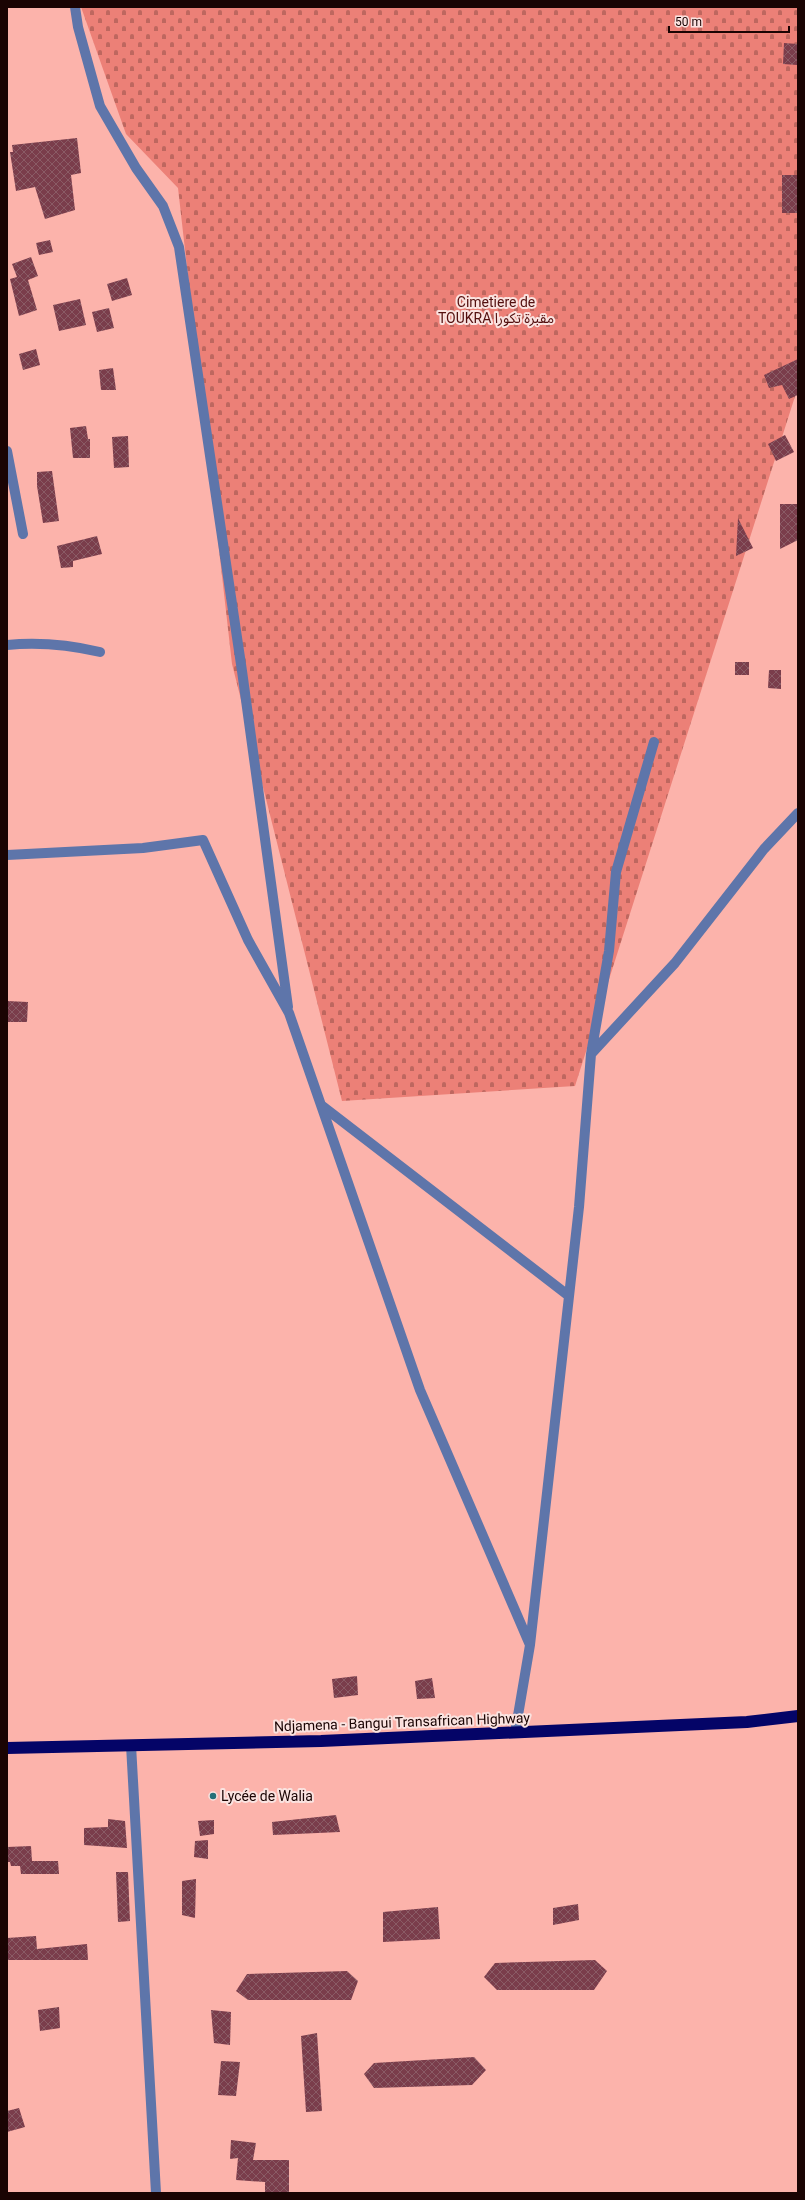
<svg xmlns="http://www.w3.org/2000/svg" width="805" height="2200" viewBox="0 0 805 2200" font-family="Roboto,'Noto Sans Arabic',sans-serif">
<defs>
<pattern id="cemetery-stones" width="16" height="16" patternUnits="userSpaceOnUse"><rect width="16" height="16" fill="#ec8077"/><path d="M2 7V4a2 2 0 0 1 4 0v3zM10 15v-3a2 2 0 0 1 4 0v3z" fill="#be675f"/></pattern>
<pattern id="building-cross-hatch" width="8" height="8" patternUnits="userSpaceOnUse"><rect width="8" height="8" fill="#7a3d4b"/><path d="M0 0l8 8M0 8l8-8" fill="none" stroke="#8a5b65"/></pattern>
</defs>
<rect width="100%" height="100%" fill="#fcb3ab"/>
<path fill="url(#cemetery-stones)" d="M81,7H798V387L575,1086L342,1101L232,664L178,188L126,134Z"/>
<path fill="url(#building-cross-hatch)" d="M784,43L798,44L797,65L783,64Z
M77,138L81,173L71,175L75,210L45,219L35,187L16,191L10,152H13L12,145Z
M782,175H798V213H782Z
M50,240L53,252L39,255L36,243Z
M31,257L38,276L28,280L37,310L19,316L10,279L17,277L12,264Z
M127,278L132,295L112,301L107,284Z
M80,299L86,325L59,331L53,305Z
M109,308L114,328L97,332L92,312Z
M36,349L40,365L23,370L19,354Z
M798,359V395L789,399L782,385L769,388L764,375Z
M113,368L116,390H101L99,370Z
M86,426L88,439H90V458H73L70,428Z
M785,435L794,452L776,461L768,444Z
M128,436L129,467L114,468L112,437Z
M52,471L59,521L43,523L37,486V472Z
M780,504H798V540L780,549Z
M738,518L753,548L736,556Z
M97,536L102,554L73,561V567L61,568L57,546Z
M735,662H749V675H735Z
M769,670H781V689L768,688Z
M7,1001L28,1002L27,1022H7Z
M357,1676L358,1695L334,1698L332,1679Z
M432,1678L435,1698L417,1699L415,1681Z
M336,1815L340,1832L273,1835L272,1822Z
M108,1819L125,1821L127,1848L84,1845V1828L108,1827Z
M214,1820V1834L200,1836L198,1821Z
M208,1840V1859L194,1857L195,1841Z
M31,1846L32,1861H58L59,1874H21L20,1866H11L10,1862H7V1847Z
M116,1872H128L130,1921L118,1922Z
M196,1879L195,1918L182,1915V1881Z
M578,1904L579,1920L553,1925V1908Z
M438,1907L440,1939L383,1942V1912Z
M36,1936L37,1949L87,1944L88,1960H7V1938Z
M595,1960L607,1971L594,1990H497L484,1977L495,1963Z
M347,1971L358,1981L351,2000H248L236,1991L247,1974Z
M59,2007L60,2028L40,2031L38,2010Z
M211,2010L231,2012L230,2045L214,2043Z
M317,2033L322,2111L306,2112L301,2036Z
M474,2057L486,2070L472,2085L374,2088L364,2074L374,2063Z
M221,2061L240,2062L236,2096L218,2095Z
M19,2108L25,2127L7,2132V2111Z
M231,2140L256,2143L253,2160H289V2193H265V2182L236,2180L238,2158L230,2159Z"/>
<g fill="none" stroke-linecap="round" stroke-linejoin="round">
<path stroke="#5e75aa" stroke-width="10" d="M75,7L78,27L100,106L136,168L163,206L179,247L242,671L288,1007
M7,451L23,534
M7,645C37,642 70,645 100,652
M7,855L143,848L203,840L248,940L289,1013L420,1390L530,1645
M591,1054L675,963L764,849L798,813
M321,1105L569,1296
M515,1733L530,1645L579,1207L591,1054L609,951L616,872L654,742
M131,1745L156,2193"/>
<path stroke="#040467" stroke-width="12" d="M7,1748L321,1741L747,1722L798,1716"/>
</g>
<circle fill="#267079" stroke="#fae3e0" stroke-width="1.5" cx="213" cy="1796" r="4"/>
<g text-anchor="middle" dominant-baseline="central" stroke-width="4" stroke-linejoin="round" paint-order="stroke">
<g font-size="14" fill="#530f0e" stroke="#fae3e0">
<text x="496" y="302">Cimetiere de<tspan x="496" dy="16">TOUKRA مقبرة تكورا</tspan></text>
</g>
<g font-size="14" fill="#1a0403" stroke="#fae3e0">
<text transform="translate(402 1722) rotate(-2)">Ndjamena - Bangui Transafrican Highway</text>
</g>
<g font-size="14" fill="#1a0403" stroke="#fae3e0" text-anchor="start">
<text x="221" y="1796">Lycée de Walia</text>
</g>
</g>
<rect width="805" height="2200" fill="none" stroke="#1a0403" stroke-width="16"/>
<path d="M669 26v6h120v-6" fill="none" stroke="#1a0403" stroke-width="2"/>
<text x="675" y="26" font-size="12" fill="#1a0403" stroke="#fae3e0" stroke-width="3" paint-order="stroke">50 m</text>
</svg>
